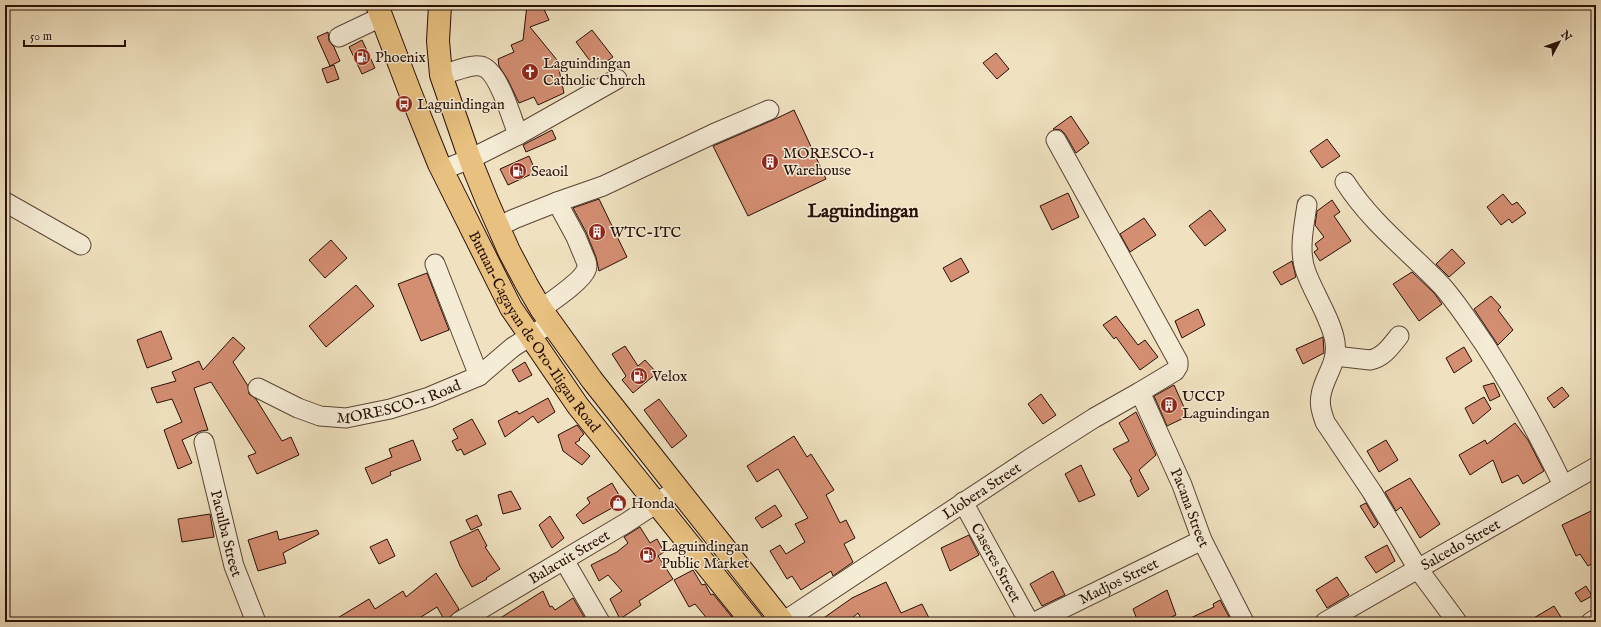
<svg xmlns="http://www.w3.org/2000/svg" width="1601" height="627" viewBox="0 0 1601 627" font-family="'IM FELL English',serif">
<rect width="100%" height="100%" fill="#f0e2c0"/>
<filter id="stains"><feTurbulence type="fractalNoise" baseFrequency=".005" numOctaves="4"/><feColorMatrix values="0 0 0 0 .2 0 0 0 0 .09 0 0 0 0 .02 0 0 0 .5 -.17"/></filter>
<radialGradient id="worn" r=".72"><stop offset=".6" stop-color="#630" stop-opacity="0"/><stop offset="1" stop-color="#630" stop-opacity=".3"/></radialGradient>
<path fill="#d48e72" stroke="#280f06" d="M527,5H542L549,20L530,27L557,60L564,93L538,105L534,97L519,103L508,80L499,66L498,59L514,52L511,45L523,40Z
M592,30L613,57L596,69L576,42Z
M328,32L329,41L334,47L340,61L330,66L317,37Z
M362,40L375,68L362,74L349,47Z
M996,53L1009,69L997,79L983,63Z
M334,65L339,79L327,83L322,69Z
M794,110L826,179L748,216L713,146L773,120Z
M1071,116L1089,143L1076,153L1065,134L1061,130L1053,129Z
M552,130L556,139L526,152L523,145Z
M1327,139L1340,156L1322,168L1310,151Z
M529,156L536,172L508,185L500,169Z
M1068,193L1079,217L1052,230L1040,206Z
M1503,194L1512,205L1517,202L1526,213L1512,223L1509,219L1501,225L1487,207Z
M599,199L627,257L599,271L596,257L586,232L573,208Z
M1332,200L1340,212L1334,216L1351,241L1320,261L1314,252L1318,249L1315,244L1324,237L1315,225L1317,211Z
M1210,210L1226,230L1205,246L1189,226Z
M1144,218L1156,235L1130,252L1120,234Z
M331,240L347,258L325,278L309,260Z
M1452,249L1465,263L1449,277L1436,264Z
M961,258L969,272L951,282L943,268Z
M1292,261L1296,277L1281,285L1273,272Z
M1412,272L1434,293L1442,304L1419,321L1393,284Z
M427,273L449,330L421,341L398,284Z
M356,285L374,306L326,347L309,326Z
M1491,296L1501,307L1498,310L1513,330L1498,345L1474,309Z
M1198,309L1205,325L1182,338L1175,321Z
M1116,316L1138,345L1145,340L1158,357L1140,370L1116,337L1114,339L1103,325Z
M161,331L172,359L147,368L137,340Z
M233,337L245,348L233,362L248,386L249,394L256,399L282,441L291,437L299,455L257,474L248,456L256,453L211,382L194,388L208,430L201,431L182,440L192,463L178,469L164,430L182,422L172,399L157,403L151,388L176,381L172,372L199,361L203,370Z
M1323,337L1324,353L1303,364L1296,349Z
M625,346L638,366L645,360L657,373L633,393L622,380L626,376L612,354Z
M1464,347L1472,361L1454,373L1446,358Z
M525,362L532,375L519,382L512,370Z
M1494,383L1500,396L1490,401L1483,386Z
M1174,385L1188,416L1167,426L1154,396Z
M1562,387L1569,396L1554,408L1547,398Z
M1041,394L1056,415L1043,424L1028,404Z
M1484,397L1491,409L1473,424L1465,408Z
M548,398L555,412L538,423L533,416L505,437L498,421L517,411L519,414Z
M659,399L687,436L672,448L644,410Z
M1136,412L1156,455L1139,470L1149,489L1138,497L1130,480L1132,479L1113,449L1129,441L1119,423Z
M472,419L486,444L464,455L461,449L457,451L452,441L458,438L453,429Z
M1515,423L1528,440L1544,471L1523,484L1518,475L1502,483L1493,460L1470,475L1459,455L1485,440L1487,444Z
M577,425L584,434L579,439L580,440L575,443L590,456L582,465L563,451L558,435Z
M794,436L807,457L811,454L834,490L826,495L840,523L846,520L855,538L844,544L853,562L833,576L831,571L801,590L792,576L787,579L770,551L780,545L786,554L805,542L795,524L808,518L778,469L757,482L747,466Z
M413,440L421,460L390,472L391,475L372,484L365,468L392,457L389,449Z
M1386,440L1398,460L1379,472L1367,451Z
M1081,465L1095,495L1079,502L1065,474Z
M1410,478L1440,524L1420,538L1401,507L1396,511L1385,492Z
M612,483L623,502L583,524L576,515L590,503L587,498Z
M511,491L521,509L503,514L498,495Z
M1366,503L1378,524L1374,528L1360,506Z
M775,505L782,516L762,528L755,518Z
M1591,511L1596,521V544L1592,547L1596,554V561L1588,566L1580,554L1576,556L1562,525Z
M210,514L214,537L182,542L178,519Z
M477,515L482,525L471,530L466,520Z
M550,516L564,538L552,548L539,525Z
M640,527L650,543L657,539L664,552L658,556L673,579L639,601L641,605L620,619L610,599L622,591L608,575L599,581L591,565L617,552L628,543L624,537Z
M478,529L487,546L485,547L500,569L486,578L487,579L472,587L460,566L450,542Z
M317,530L319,534L283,553L286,563L258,571L248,540L277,531L279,540Z
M969,535L979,555L950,571L941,548Z
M387,539L395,556L379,564L370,547Z
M1387,545L1395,561L1376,573L1365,557Z
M693,570L702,585L705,584L711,595L713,594L736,622H710L695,604L689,607L674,580Z
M1053,571L1065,595L1042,606L1030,584Z
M436,573L459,609L445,621L437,607L413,622H331L369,599L375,609L403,591L406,597Z
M1337,577L1349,595L1327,608L1316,590Z
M886,582L901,613L922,604L931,622H863L858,613L847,622H818L852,598Z
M1586,586L1592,596L1581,602L1575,593Z
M1167,590L1176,615L1160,622H1138L1133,609Z
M543,591L550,607L552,606L555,610L573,598L587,622H494Z
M1220,600L1232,622H1182L1214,607L1213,604Z
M1554,606L1564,622H1527Z"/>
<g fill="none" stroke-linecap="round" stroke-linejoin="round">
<g stroke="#5a4434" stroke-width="21">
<g id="minor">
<path d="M339,37L381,17"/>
<path d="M441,75C451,73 470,64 480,66C498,68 512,119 518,135L470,159L442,170"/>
<path d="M518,135L617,79"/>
<path d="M1345,182C1372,224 1409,251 1442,286C1458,304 1471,325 1485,345C1514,390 1540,437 1563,485"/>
<path d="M5,202L81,245"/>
<path d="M557,202L603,186L713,134L769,110"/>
<path d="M1307,205C1304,226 1298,251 1306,272C1313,292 1332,321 1335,342C1338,364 1324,376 1321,395C1319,405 1322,413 1325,422L1372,492L1418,569L1457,622"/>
<path d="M498,227L514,219L557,202L576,237L586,261C587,264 588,267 586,270C582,281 552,301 541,309"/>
<path d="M435,264L479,376"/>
<path d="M1335,356L1370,360C1383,358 1391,346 1399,336"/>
<path id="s1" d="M258,388L298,408L320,416L346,418L390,409L429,397L479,376L513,347L551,323"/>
<path id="s2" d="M1140,392L1182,485L1202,540L1244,622"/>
<path id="s3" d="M204,442L234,566L256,622"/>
<path id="s4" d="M963,502L1029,622"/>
<path d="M564,560L600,622"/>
<path id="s5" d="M459,622L626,523L678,489"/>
<path id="s6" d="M783,622L1031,458L1094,418L1140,392L1175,371L1178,366V361L1056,140"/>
<path id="s7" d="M1035,622L1202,540"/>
<path id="s8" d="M1325,622L1596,467"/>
<path d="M1591,622L1596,619"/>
</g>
</g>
<g stroke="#280f06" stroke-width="24">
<g id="highway">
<path id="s9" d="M377,5L410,92L439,164L511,308L578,406L752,622"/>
<path d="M440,5L438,41L441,75L470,159L487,201L509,251L527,285L541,309L592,380L783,622"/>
</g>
</g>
<use href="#minor" stroke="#f5ecd6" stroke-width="19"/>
<use href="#highway" stroke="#e8c180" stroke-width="22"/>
</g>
<defs>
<g id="fuel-disc" transform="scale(0.9)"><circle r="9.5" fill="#8f2418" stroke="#f5ecd6"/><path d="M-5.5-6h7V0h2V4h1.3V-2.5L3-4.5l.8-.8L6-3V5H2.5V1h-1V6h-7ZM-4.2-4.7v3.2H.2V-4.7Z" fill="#fff"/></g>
<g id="church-disc" transform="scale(0.9)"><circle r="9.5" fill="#8f2418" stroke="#f5ecd6"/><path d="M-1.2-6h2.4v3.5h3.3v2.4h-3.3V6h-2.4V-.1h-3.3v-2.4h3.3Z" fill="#fff"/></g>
<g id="bus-disc" transform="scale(0.9)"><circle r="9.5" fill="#8f2418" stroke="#f5ecd6"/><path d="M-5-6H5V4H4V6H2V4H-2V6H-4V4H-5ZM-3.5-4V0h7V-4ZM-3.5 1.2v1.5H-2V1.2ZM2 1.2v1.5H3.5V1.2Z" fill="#fff"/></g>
<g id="building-disc" transform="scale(0.9)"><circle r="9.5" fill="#8f2418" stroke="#f5ecd6"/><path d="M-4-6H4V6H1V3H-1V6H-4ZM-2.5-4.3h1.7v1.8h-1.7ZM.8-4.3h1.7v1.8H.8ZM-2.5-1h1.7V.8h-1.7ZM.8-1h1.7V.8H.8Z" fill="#fff"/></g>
<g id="shop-disc" transform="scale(0.9)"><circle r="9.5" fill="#8f2418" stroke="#f5ecd6"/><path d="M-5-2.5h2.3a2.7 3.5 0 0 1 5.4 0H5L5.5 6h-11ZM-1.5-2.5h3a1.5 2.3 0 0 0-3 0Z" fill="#fff"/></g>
</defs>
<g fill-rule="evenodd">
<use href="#fuel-disc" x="362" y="57"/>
<use href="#church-disc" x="530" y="72"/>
<use href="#bus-disc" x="404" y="104"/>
<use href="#building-disc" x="770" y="162"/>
<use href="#fuel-disc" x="518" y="171"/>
<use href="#building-disc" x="597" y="232"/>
<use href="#fuel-disc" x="639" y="376"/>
<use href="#building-disc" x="1169" y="405"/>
<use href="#shop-disc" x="618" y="503"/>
<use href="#fuel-disc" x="648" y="555"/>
</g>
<g text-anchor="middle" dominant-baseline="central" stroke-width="3" stroke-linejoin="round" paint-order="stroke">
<g font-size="15" fill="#280f06" stroke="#f5ecd6" text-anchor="start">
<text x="375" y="57">Phoenix</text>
<text x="543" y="63">Laguindingan<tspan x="543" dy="17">Catholic Church</tspan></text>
<text x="417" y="104">Laguindingan</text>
<text x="783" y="153">MORESCO-1<tspan x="783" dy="17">Warehouse</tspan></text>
<text x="531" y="171">Seaoil</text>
<text x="610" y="232">WTC-ITC</text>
<text x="652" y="376">Velox</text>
<text x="1182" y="396">UCCP<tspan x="1182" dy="17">Laguindingan</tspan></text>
<text x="631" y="503">Honda</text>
<text x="661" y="546">Laguindingan<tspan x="661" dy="17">Public Market</tspan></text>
</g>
<g font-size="15" fill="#280f06" stroke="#f5ecd6">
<text stroke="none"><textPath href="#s9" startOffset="364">Butuan-Cagayan de Oro-Iligan Road</textPath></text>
<text stroke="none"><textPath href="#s1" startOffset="149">MORESCO-1 Road</textPath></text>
<text stroke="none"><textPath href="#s6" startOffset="238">Llobera Street</textPath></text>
<text stroke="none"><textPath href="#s2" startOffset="126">Pacana Street</textPath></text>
<text stroke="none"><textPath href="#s3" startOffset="94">Paculba Street</textPath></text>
<text stroke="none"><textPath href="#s8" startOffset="156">Salcedo Street</textPath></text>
<text stroke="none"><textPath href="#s5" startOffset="128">Balacuit Street</textPath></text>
<text stroke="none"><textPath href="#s4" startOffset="69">Caseres Street</textPath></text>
<text stroke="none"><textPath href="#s7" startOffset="93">Madjos Street</textPath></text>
</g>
<g font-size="19" font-weight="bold" fill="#280f06" stroke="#f5ecd6">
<text x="863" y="212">Laguindingan</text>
</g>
</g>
<rect width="1601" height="627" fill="none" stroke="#f0e2c0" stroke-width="20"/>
<rect x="6" y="6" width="1589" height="615" fill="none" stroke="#280f06" stroke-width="2"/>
<rect x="10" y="10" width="1581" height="607" fill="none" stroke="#280f06"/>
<g transform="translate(1559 42) rotate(49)" stroke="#f5ecd6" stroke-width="3" paint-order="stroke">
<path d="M0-3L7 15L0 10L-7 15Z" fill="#280f06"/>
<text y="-6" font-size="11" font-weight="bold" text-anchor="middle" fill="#280f06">N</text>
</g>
<path d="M24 40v6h101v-6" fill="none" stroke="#280f06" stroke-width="2"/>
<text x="30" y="40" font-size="12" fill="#280f06" stroke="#f5ecd6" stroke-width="3" paint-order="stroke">50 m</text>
<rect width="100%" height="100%" filter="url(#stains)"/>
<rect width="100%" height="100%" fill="url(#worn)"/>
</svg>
